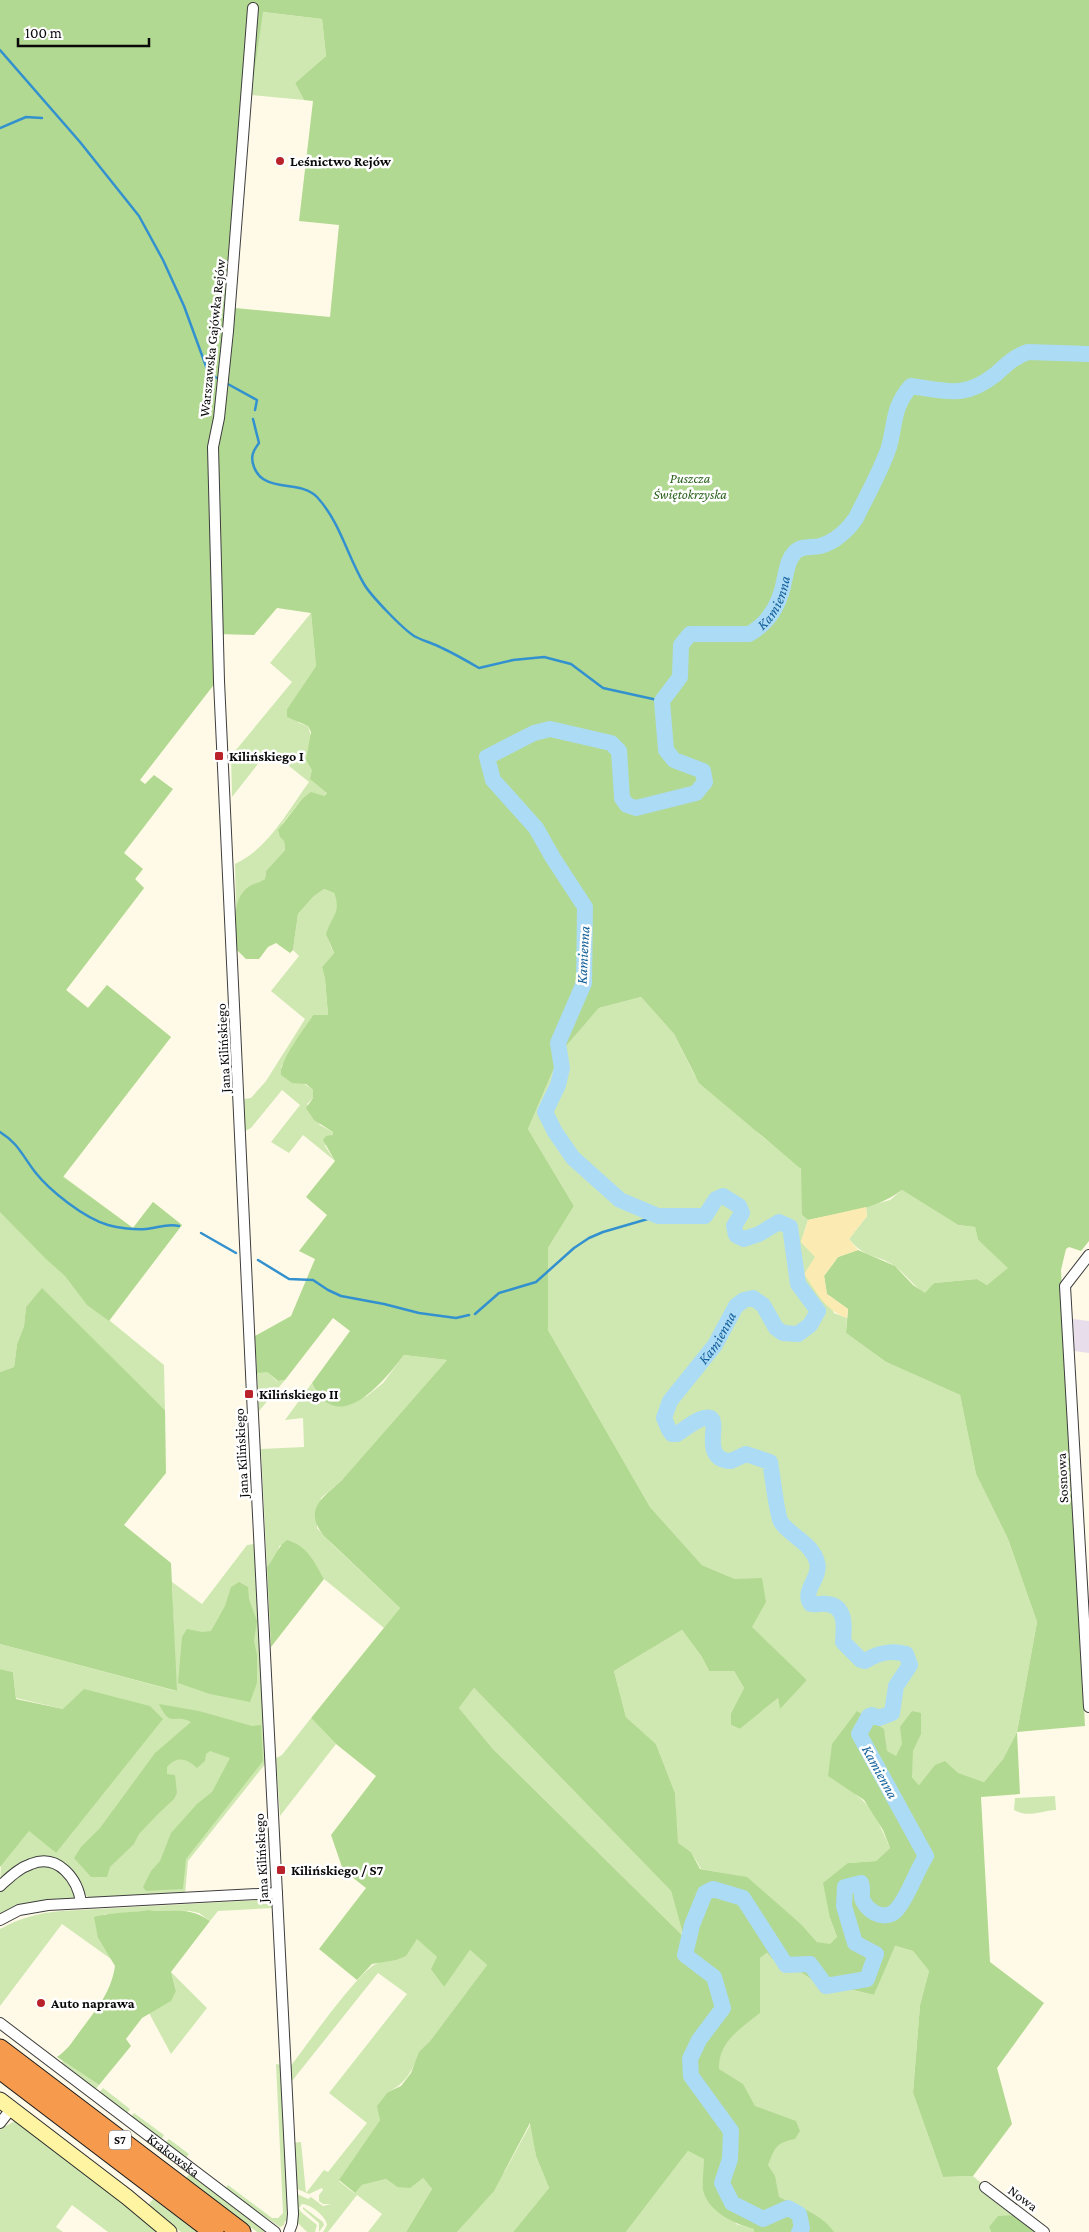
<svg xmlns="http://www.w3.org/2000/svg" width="1089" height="2232" viewBox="0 0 1089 2232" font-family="'Crimson Pro',serif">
<rect width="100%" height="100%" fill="#fffae7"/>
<path fill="#e8ddea" d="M1073,1319L1089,1321V1353L1074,1351Z"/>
<path fill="#cfe8b2" d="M262,12L322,19L326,56L295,83L304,100L251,95Z
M311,613L316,666L287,709L299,723L308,726L327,792L324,796L302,799L282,824L285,850L266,871L265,879C246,891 245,887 236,909L235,864C269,848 287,812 309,782L269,750L232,797L231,756L292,682L270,663Z
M143,869L135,879L144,888L66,990L88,1008L107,985L171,1037L63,1176L133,1228L153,1202L182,1225L109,1320L164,1365L165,1410L42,1289L26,1307L24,1326L17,1344L14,1367L0,1372V1035Z
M324,889L334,893C335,896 338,901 338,904C340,925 317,920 334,953L322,967L325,979L328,1016L313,1015L281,1067L313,1090V1098L307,1104L320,1125L333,1132L325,1146L335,1161L303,1135L289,1153L271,1142L300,1105L282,1090L251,1128L245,1131L244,1099L251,1098L266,1081L305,1019L271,991L299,956L293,950L298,914L313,897Z
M641,997L674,1034L695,1076L746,1117L759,1134L800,1167L804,1182L802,1215L808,1220L801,1242L816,1257L834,1313L847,1318L846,1333L886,1362L960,1395L976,1474L1008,1539L1037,1622L1017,1732L1003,1759L984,1782L935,1766L919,1785L912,1777L856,1795C873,1806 882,1830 890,1848L876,1861L848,1863L830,1918L837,1937L830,1945L817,1942L802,1925L767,1896L739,1876L701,1869L691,1852L677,1843L675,1793L656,1744L626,1717L614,1671L682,1630L702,1657L709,1671H734L744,1688L731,1713V1725L740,1729L778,1698L780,1708L807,1680L751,1627L739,1579H735L702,1565L650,1507L548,1330V1248L574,1206L528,1129L561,1052L599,1008Z
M902,1190L958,1225L975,1227L978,1240L1009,1268L987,1285L977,1279L934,1283L925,1294C914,1286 906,1275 896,1267C879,1254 866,1260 849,1239L867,1216L866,1207L890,1200Z
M404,1355L447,1360L341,1481L321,1498L317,1528L333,1545L400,1608L384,1628L324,1579L320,1573L280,1545L274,1559L267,1567L261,1449L304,1447L303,1418L285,1420L312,1383L317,1393L340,1406L367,1396L383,1383Z
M263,1371L267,1372L277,1381L285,1380L259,1411L257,1373Z
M254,1544L266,1763L188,1861L185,1894L90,1898L84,1894L80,1884L48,1859L0,1882L1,1865L29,1830L56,1853L63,1709L16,1698L13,1672L0,1669V1644L176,1691L172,1582L202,1604L247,1545Z
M474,1688L671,1891L685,1938L493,1749L459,1708Z
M311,1718L336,1744L280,1816L276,1758L282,1755Z
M1055,1796L1056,1810C1040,1811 1029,1818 1014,1810L1015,1798Z
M48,1866L63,1873L75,1895L73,1898L28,1903L0,1914V1890L30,1867Z
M260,1900L267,1901L274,1908L218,1911L210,1921L199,1913L190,1911L148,1910L122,1914H104L98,1938L111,1959L62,1924L0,2006V1929C20,1918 38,1913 61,1911Z
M417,1938L437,1957L443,1987L470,1950L487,1965L430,2041C411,2061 415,2079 388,2092L380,2120L339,2181L354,2193L362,2185L386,2179L397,2187L423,2178L432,2189L406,2232H368L382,2214L357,2195L328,2232H323L327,2225C326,2216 310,2204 302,2204L299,2208L301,2212L317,2225L315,2232H307L296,2221L295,2193L308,2199L311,2197L323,2206L331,2204H323L319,2201V2195L323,2190L322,2188L309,2194L295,2188L292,2143L301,2142L306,2193L324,2170L328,2172L367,2123L329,2093L407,1994L378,1973L292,2081L290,2067C304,2049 361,1967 378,1963Z
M894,1946L913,1951L929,1971L920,2005L913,2093L943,2177L973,2176L1019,2215L989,2227L991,2232H785L698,2055L760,2005V1958L767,1953L783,1970L799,1971L826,1989H849L874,1995Z
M171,1972L207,2008L171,2054L149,2013L176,1991Z
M63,2061L99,2085L95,2090L61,2063Z
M276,2064L281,2065L289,2217L288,2222L285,2221L284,2225L280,2227L225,2189L228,2185L272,2218H278L283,2213Z
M103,2088L130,2109L127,2114L99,2093Z
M134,2113L164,2135L161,2140L131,2117Z
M15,2121L18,2122L127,2204L159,2232H108L72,2205L56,2227L63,2232H0V2130L4,2124L6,2126Z
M531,2123L536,2156L549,2188L513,2232H457L505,2171Z
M169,2139L189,2154L186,2158L165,2143Z
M688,2151L704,2158L736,2224L754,2229V2232H626Z
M191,2172L270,2232H257L186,2178Z
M153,2199L197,2232H181L146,2208Z
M303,2207L323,2222L324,2225L319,2232V2223L303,2209Z"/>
<path fill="#b2d991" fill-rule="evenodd" d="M0,0H1089V1241L1081,1251L1069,1247L1066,1249L1061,1270L1085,1726L1017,1732L1020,1794L981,1797L990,1962L1044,2003L997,2068L1012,2124L973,2176L943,2177L913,2093L920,2005L929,1971L913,1951L895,1946L874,1995L849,1989H826L799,1971L783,1970L767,1953L760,1958V2013C741,2028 718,2042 719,2069L743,2084L755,2106L796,2121L800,2131L795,2139C775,2143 775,2148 768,2165L775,2176L779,2197C797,2206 822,2214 834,2232H754V2229C735,2224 708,2212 703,2190C702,2181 704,2168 704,2159L688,2151L626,2232H513L549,2188L536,2156L530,2123L494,2191L457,2232H406L432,2189L423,2178L410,2188L397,2187L386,2179L362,2185L355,2193L339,2180L380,2120L377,2106L388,2092L401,2086L411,2073L419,2052L430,2041L487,1965L470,1950L444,1987L431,1969L437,1957L417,1939L406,1956L396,1960L372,1964L357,1980L319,1949L366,1888L343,1870L331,1835L376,1776L336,1744L311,1718L400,1608L324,1536C303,1510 322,1498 341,1481L447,1360L404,1355C384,1381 338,1439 312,1383L350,1331L333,1318L285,1380L278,1381L267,1372L257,1373L255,1336L291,1316L315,1259L299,1251L327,1215L306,1197L335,1161L323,1140L326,1136L332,1135L333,1132L314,1120L306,1108L313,1098V1090L306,1084L292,1083L281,1075C279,1061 305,1028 313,1015H328L325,979L322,967L334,953L326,934C331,916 342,913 334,893L324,889L313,897L298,914L293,950L290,953L276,943L268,947L259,959H246L236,949C236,931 230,902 247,888C252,884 259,883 265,879L266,871L285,850L284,841L280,837L278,830L302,799L311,792L324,796L327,793L310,779L312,770L306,760L311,732L308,726L287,717V709L316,666L311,613L277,608L254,635L216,634V682L140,780L145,784L154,775L173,789L124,853L143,869L135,879L144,888L66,990L88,1008L107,985L171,1037L63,1177L133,1228L153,1202L182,1225L109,1321L87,1305L65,1276L46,1259L0,1212ZM263,12L322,19L326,56L295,83L304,100L313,101L299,221L339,225L330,317L235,308L251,95ZM641,997L674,1034L699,1083L801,1169L802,1215L808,1220C840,1213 876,1210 902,1190L958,1225L975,1227L978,1240L1008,1268L987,1285L977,1279L934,1283L925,1293L913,1285L895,1266L858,1250L838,1257L824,1276L827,1294L848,1309L846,1333L886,1362L960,1395L976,1474L1008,1539L1037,1622L1017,1732L1003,1759L984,1782L958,1773L945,1761L935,1765L919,1785L912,1777L913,1751L921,1734V1713L912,1711L900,1727L902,1744L896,1756L887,1751L884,1729L857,1711L832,1744L828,1776L864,1800L883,1830L890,1848L876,1861L848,1863L823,1883L830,1918L837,1937L830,1944L817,1942L802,1925L747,1877L700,1869L691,1852L678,1843L675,1793L656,1744L626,1717L614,1671L682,1630L702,1657L709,1671H734L744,1688L731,1713V1725L740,1729L778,1698L780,1709L807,1680L752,1627L766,1602L762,1578L735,1579L702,1565L650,1507L548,1330V1248L574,1206L528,1129L561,1052L599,1008ZM474,1688L671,1891L684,1937L493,1749L459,1708Z
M42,1288L165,1410L166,1473L124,1525L171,1563L177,1691L0,1644V1372L14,1367L17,1344L24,1326L26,1307Z
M287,1540C308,1546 314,1562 324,1579L271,1647L267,1567C275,1558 277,1547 287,1540Z
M239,1582L248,1587L249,1599L257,1621L254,1641L257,1655V1683L250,1702L210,1694L178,1683L182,1637L187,1629L202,1632L211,1631L225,1606L231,1587Z
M0,1669L13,1672L16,1699L63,1709L84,1689L150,1706L163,1719L56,1853L29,1831L0,1867Z
M159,1704L199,1711L252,1726L261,1725L263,1761L186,1859L183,1889L146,1891L143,1887L151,1871L160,1861L171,1833L197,1804L212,1792L230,1758L210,1751L206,1754L205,1761L197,1768C186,1758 177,1756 167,1767V1774L175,1775L177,1793L174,1799L159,1813L139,1834L134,1844L110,1867L107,1877H91L74,1858L81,1847L100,1828L155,1753L191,1722C173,1713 171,1729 159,1704Z
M148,1910C171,1912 190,1906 210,1921L171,1972L176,1991L171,2001L142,2018L126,2039L131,2046L99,2085L57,2057C68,2049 70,2045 78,2034C94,2012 111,1994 115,1966L98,1938L94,1917C110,1912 131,1913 148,1910Z
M1019,2215L1042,2232H991L989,2227L998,2216Z"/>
<path fill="#fbebb3" d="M866,1207L867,1216L849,1239L858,1250L838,1257L824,1276L827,1294L848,1309L847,1318C825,1310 817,1293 804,1274L815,1257L801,1242L808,1220Z"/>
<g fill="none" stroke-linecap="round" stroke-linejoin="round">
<path stroke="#3291ce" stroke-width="2.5" d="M0,50L80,142L139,216L163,260L184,306L207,369L211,375L219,379
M0,128L26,117L42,118
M226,383L257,400L255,410
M253,419L259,443C253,451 250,457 254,467C264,494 300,479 317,497C340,522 347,555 364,584C371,596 402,628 414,636C423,641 433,643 442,648C455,654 467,661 479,668L513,660L544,657L571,664L603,688L662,701
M0,1132C18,1143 22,1155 35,1172C50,1191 84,1218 108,1225C118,1228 135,1230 146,1229C158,1228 167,1223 179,1226
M201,1233L236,1253
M258,1260L289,1279L313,1280L328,1290L341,1296L384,1304L419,1313L456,1318L469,1315
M475,1314L499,1293L536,1282L574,1248L589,1238L603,1232L658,1216"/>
<path stroke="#acdbf6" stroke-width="16" id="s1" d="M799,2232L802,2228L799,2214L788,2208L763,2219L732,2203L722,2183L730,2159L731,2131L691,2076L690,2059L699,2040L723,2008L714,1977L685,1955L692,1925L705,1893L713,1889L743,1898L786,1965L810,1964L826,1986L867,1979L876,1954L855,1943L844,1906L845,1887L861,1883C864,1889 860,1896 863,1901C870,1914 888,1922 898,1908C909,1894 916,1872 926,1856L859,1734L869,1716L872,1715L879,1718L892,1713L896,1686L910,1665L906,1654C891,1650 879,1652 865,1661L861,1660L843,1642C844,1628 847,1606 827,1604C821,1603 816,1605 811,1604C801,1591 822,1577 817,1562C812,1543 790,1536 781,1522C777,1516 772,1472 770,1462L746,1454L731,1461C694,1459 730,1408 701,1419C693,1422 685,1429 677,1434H672L669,1430L664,1418L670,1401L715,1345L736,1306L744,1300L753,1298L763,1305L776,1328L783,1333L798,1334L810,1325L818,1311L798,1284L790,1227L779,1222L759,1234L744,1239L736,1235L734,1226L742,1213L739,1206L723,1196L716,1199L705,1216H658L620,1200L573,1158L555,1132L545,1112L558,1085L562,1068L558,1043L584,983L585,907L553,858L536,828L493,780L487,757L534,733L550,729L611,743L619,751L622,798L627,805L636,808L696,793L705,782L703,771L674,760L666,750L662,701L680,677L681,645L690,634H749C771,622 781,601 785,577C787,569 788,559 795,552C802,545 811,548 820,546C835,542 848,530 856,518C867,495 881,471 889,447C896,422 892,408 911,386C947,391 965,399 996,374C1006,365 1015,356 1028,352L1089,354"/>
<g stroke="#3d3d3d" stroke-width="12">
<g id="street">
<path d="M253,8L228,331L219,418L213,447L219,681L252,1395L293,2214L292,2224L289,2232"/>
<path d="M1089,1255L1065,1286L1089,1707"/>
<path d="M0,1886C10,1877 19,1868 31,1864C58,1853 78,1879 81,1903"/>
<path d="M0,1920L19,1910L48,1905L277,1893"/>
<path id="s2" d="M0,2023L275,2232"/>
<path d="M0,2123L11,2109"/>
<path d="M985,2187L1044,2232"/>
</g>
</g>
<g stroke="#2c2c2c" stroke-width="17">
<path id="secondary" d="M0,2100L127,2197L169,2232"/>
</g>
<g stroke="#1b1b1b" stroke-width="21">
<path id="highway" d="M0,2049L241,2232
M0,2069L214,2232"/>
</g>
<use href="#street" stroke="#fff" stroke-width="10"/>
<use href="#secondary" stroke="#fff4a2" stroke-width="15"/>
<use href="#highway" stroke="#f69a4e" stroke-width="19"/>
</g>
<g fill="#ba222b" stroke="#fff" stroke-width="2">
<circle cx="280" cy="161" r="5"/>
<rect x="214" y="751" width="10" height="10" rx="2.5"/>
<rect x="244" y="1389" width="10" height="10" rx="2.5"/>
<rect x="276" y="1865" width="10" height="10" rx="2.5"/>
<circle cx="41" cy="2003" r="5"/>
</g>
<g text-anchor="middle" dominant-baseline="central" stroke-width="5" stroke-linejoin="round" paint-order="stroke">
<rect fill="#fff" stroke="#545454" stroke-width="1" x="109" y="2130.5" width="22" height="19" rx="4"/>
<g font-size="12" font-weight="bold" fill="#0a0a0a">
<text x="120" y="2140">S7</text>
</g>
<g font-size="14" font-weight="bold" fill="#0a0a0a" stroke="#fff" text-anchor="start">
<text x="290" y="161">Leśnictwo Rejów</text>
<text x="229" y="756">Kilińskiego I</text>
<text x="259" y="1394">Kilińskiego II</text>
<text x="291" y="1870">Kilińskiego / S7</text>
<text x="51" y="2003">Auto naprawa</text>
</g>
<g font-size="14" fill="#0a0a0a" stroke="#fff">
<text transform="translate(212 338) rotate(-84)">Warszawska Gajówka Rejów</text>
<text transform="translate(223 1048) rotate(-93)">Jana Kilińskiego</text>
<text transform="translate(241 1453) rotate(-93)">Jana Kilińskiego</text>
<text transform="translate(1062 1478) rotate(-93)">Sosnowa</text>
<text transform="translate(261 1858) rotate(-93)">Jana Kilińskiego</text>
<text stroke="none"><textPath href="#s2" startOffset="218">Krakowska</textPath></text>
<text transform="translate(1023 2198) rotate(37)">Nowa</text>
</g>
<g font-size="14" font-style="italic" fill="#2a611b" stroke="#fff">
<text x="690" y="478">Puszcza<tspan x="690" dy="16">Świętokrzyska</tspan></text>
</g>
<g font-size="15" font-style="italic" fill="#14619b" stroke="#fff">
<text stroke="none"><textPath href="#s1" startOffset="3252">Kamienna</textPath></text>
<text transform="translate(583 955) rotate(-87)">Kamienna</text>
<text stroke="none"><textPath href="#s1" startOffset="1706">Kamienna</textPath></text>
<text transform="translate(880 1772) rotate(61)">Kamienna</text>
</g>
</g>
<path d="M18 38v8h131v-8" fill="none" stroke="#0a0a0a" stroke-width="2.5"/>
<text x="25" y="38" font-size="15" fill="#0a0a0a" stroke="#ffffff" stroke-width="4" paint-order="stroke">100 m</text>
</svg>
